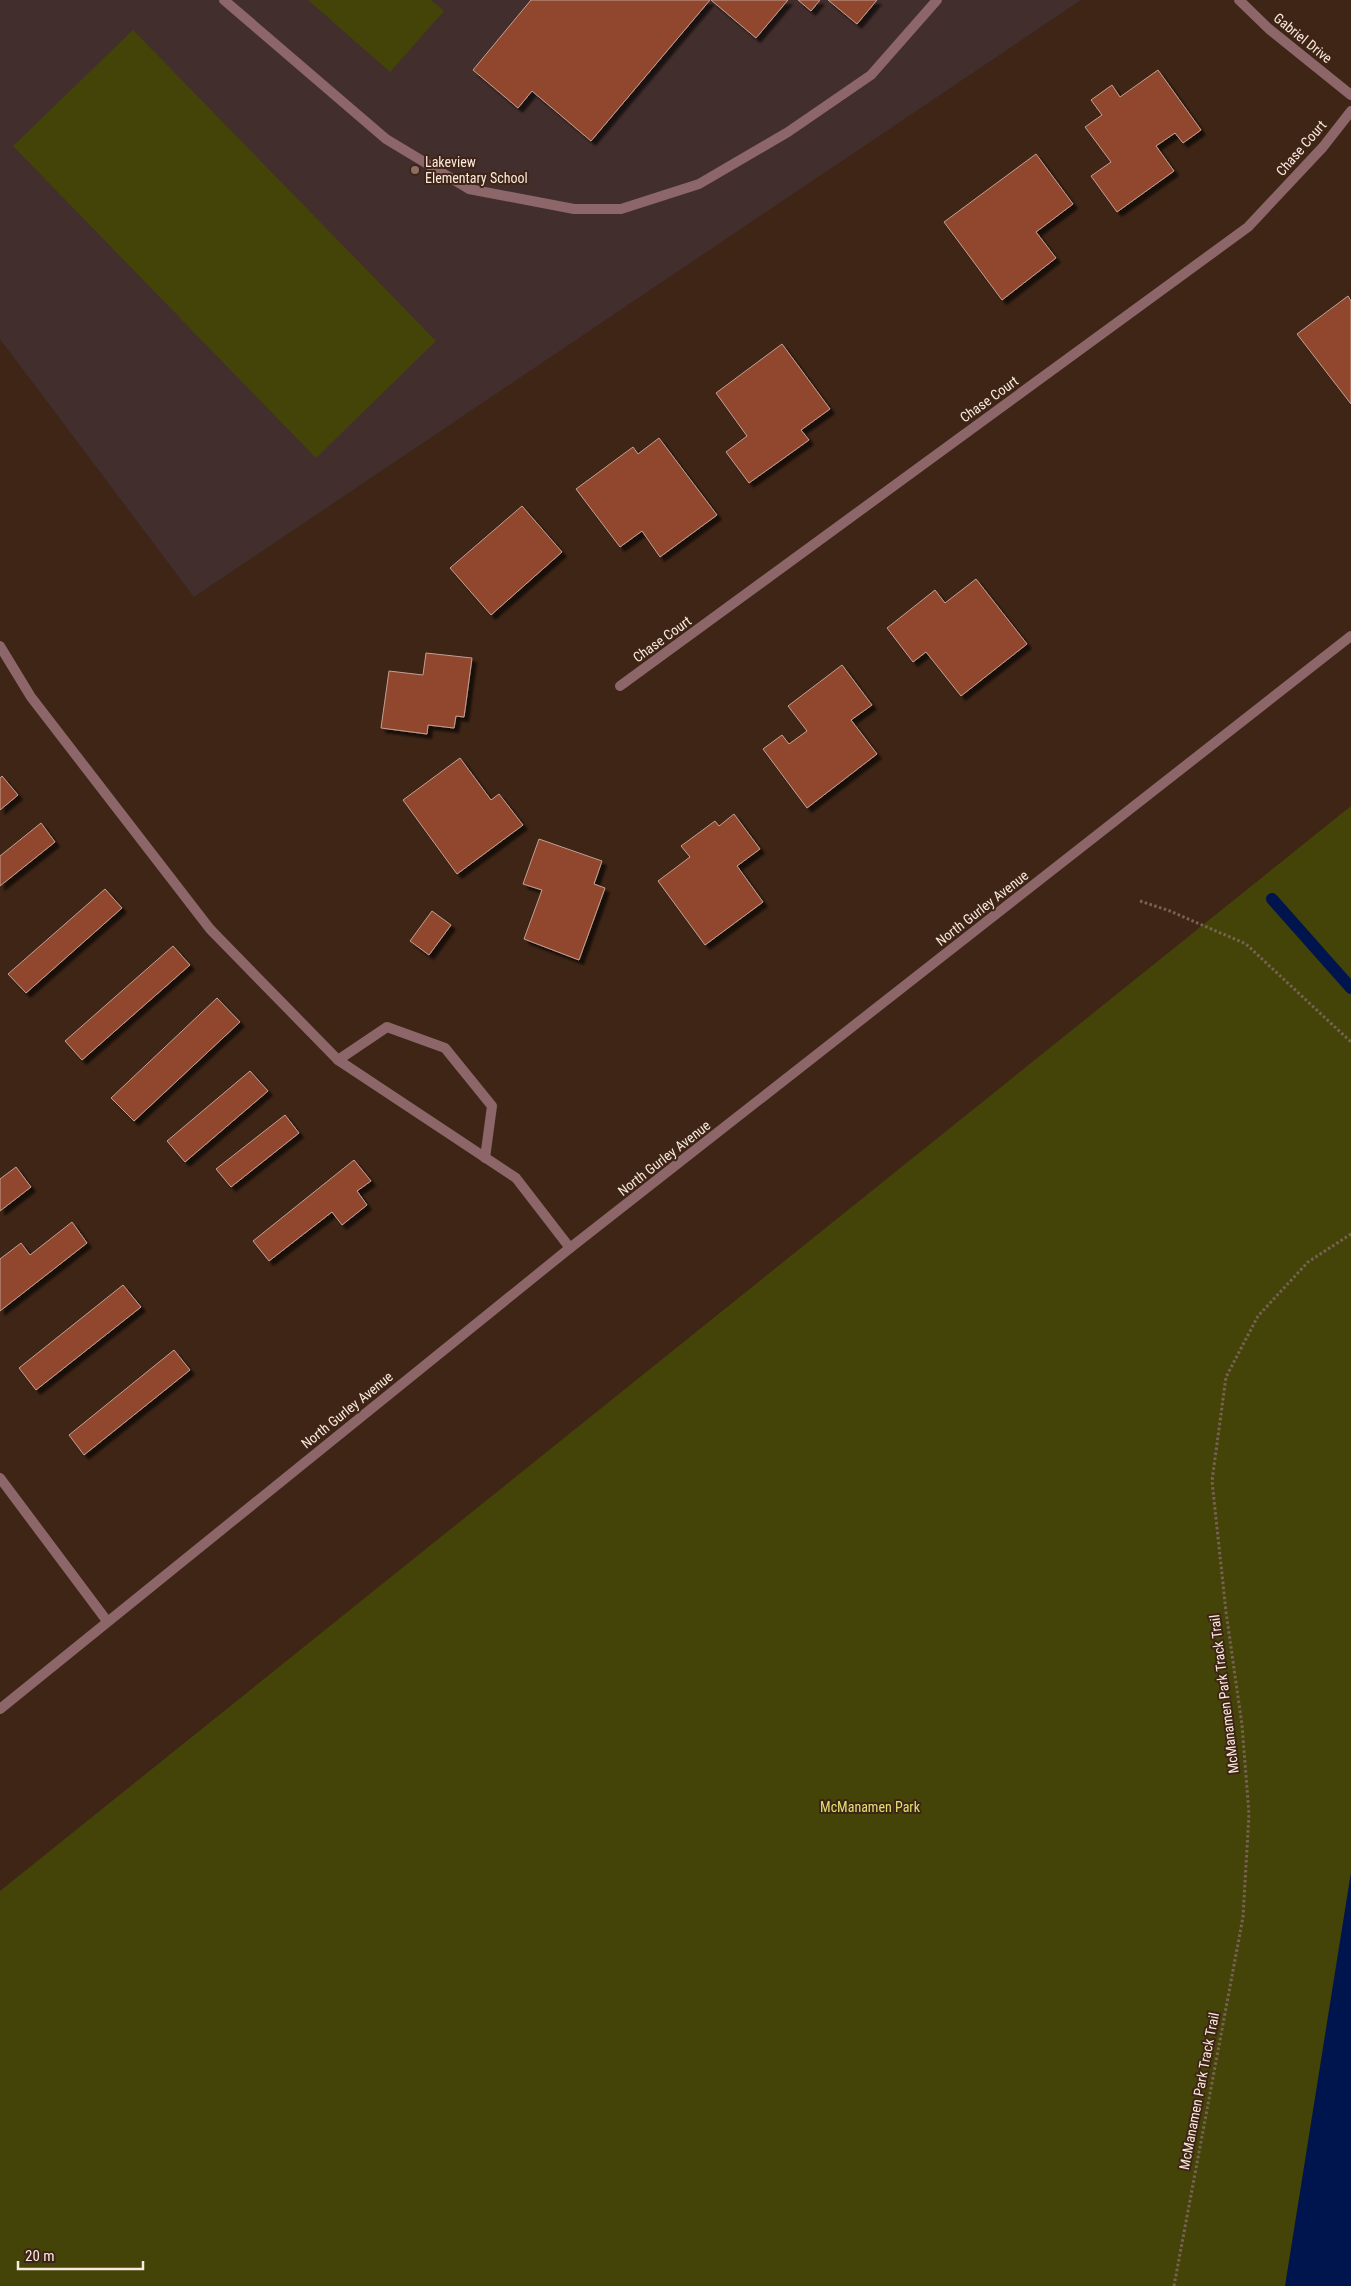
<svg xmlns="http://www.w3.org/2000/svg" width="1351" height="2286" viewBox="0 0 1351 2286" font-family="'Roboto Condensed',sans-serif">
<defs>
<filter id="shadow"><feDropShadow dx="4.5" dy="4.5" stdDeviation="1" flood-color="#0009"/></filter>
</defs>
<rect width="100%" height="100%" fill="#3e2516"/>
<path fill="#422e2c" d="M0,0H1081L194,597L0,339Z"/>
<path fill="#444408" d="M308,0H431L444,11L390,72Z
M133,30L436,341L316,458L13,146Z
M1351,806V2286H0V1891Z"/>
<path fill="#00154d" d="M1351,1872V2286H1285Z"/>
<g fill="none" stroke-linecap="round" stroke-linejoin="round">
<path stroke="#00154d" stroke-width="12" d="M1272,899L1351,988"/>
</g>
<path fill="#91462d" stroke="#c3a094" filter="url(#shadow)" d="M531,0H710L591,141L532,91L518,108L473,70Z
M711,0H788L756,38Z
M798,0H820L811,11Z
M828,0H877L857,24Z
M1158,70L1201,130L1183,143L1175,133L1156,146L1174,171L1117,212L1091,176L1111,162L1085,127L1102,115L1091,100L1112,85L1120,97Z
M1036,154L1073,204L1036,232L1056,258L1002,300L944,222Z
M1348,296L1351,301V404L1297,334Z
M782,344L830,409L801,430L809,440L749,483L726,452L747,436L716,393Z
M659,438L717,515L660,557L642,531L620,547L576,489L633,447L638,454Z
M522,506L562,552L491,615L450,568Z
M976,579L1027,644L961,696L926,652L913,662L887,628L935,590L945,603Z
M426,653L472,658L464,717L456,716L454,728L428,725L427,734L381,728L389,671L423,675Z
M842,665L872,705L851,720L877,754L807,808L763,749L782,735L789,744L807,731L788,706Z
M460,758L491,800L499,794L523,825L457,874L403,800Z
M2,776L18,795L0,810V778Z
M734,814L760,849L737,866L763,902L705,945L658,881L690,857L681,846L715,821L719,826Z
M41,823L55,842L0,886V856Z
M539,839L602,861L594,884L605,888L579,960L524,939L542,890L523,884Z
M105,889L122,908L26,993L8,974Z
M432,911L451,925L429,955L410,941Z
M173,946L190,965L82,1060L65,1041Z
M217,998L240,1022L134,1121L111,1098Z
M250,1071L268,1091L185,1162L167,1141Z
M285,1115L299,1133L231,1187L216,1169Z
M354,1160L371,1181L357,1191L367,1205L342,1225L332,1212L269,1261L253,1241Z
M16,1167L31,1187L0,1211V1179Z
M72,1222L87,1243L0,1311V1259L21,1243L30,1255Z
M123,1285L141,1307L36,1390L19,1368Z
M174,1350L190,1370L84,1455L69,1435Z"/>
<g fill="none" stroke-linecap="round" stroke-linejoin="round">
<path stroke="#796255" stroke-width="3" stroke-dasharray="2.5 2.5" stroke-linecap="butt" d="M1140,901L1170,911L1246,944L1351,1042
M1174,2286L1243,1917L1249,1814L1242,1725L1226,1612L1212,1481L1226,1377L1258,1316L1308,1262L1351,1234"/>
<path stroke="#8c6669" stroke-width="10" d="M224,0L386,139L469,189L574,209H621L699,184L788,132L871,75L937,0
M338,1060L387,1027L445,1048L492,1106L485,1158"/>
<path stroke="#8c6669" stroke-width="10" d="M1239,0L1269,29L1351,95
M0,646L31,697L210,929L338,1060L516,1178L570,1248
M620,686L1248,227L1323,147L1351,111
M0,1478L107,1621"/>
<path stroke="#8c6669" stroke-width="10" d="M0,1709L570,1248L1351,636"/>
</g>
<circle fill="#8d6e63" stroke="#3e2516" stroke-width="2" cx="415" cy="170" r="5"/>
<g text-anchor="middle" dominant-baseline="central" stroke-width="4" stroke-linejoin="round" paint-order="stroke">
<g font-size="14" fill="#fae9df" stroke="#3e2516">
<text transform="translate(1303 38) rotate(39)">Gabriel Drive</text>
<text transform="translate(1301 148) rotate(-49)">Chase Court</text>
<text transform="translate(989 399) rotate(-36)">Chase Court</text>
<text transform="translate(662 639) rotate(-36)">Chase Court</text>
<text transform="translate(982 908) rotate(-38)">North Gurley Avenue</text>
<text transform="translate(664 1158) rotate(-38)">North Gurley Avenue</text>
<text transform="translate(347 1410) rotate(-39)">North Gurley Avenue</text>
<text transform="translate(1224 1694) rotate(-97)">McManamen Park Track Trail</text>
<text transform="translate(1199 2091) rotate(-79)">McManamen Park Track Trail</text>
</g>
<g font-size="14" fill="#fae9df" stroke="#3e2516" text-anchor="start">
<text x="425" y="162">Lakeview<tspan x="425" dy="16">Elementary School</tspan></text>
</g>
<g font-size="14" fill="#dfe26f" stroke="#3e2516">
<text x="870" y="1807">McManamen Park</text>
</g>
</g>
<path d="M18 2261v8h125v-8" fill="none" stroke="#fae9df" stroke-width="2.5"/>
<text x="25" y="2261" font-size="15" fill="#fae9df" stroke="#3e2516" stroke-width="4" paint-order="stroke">20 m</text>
</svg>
